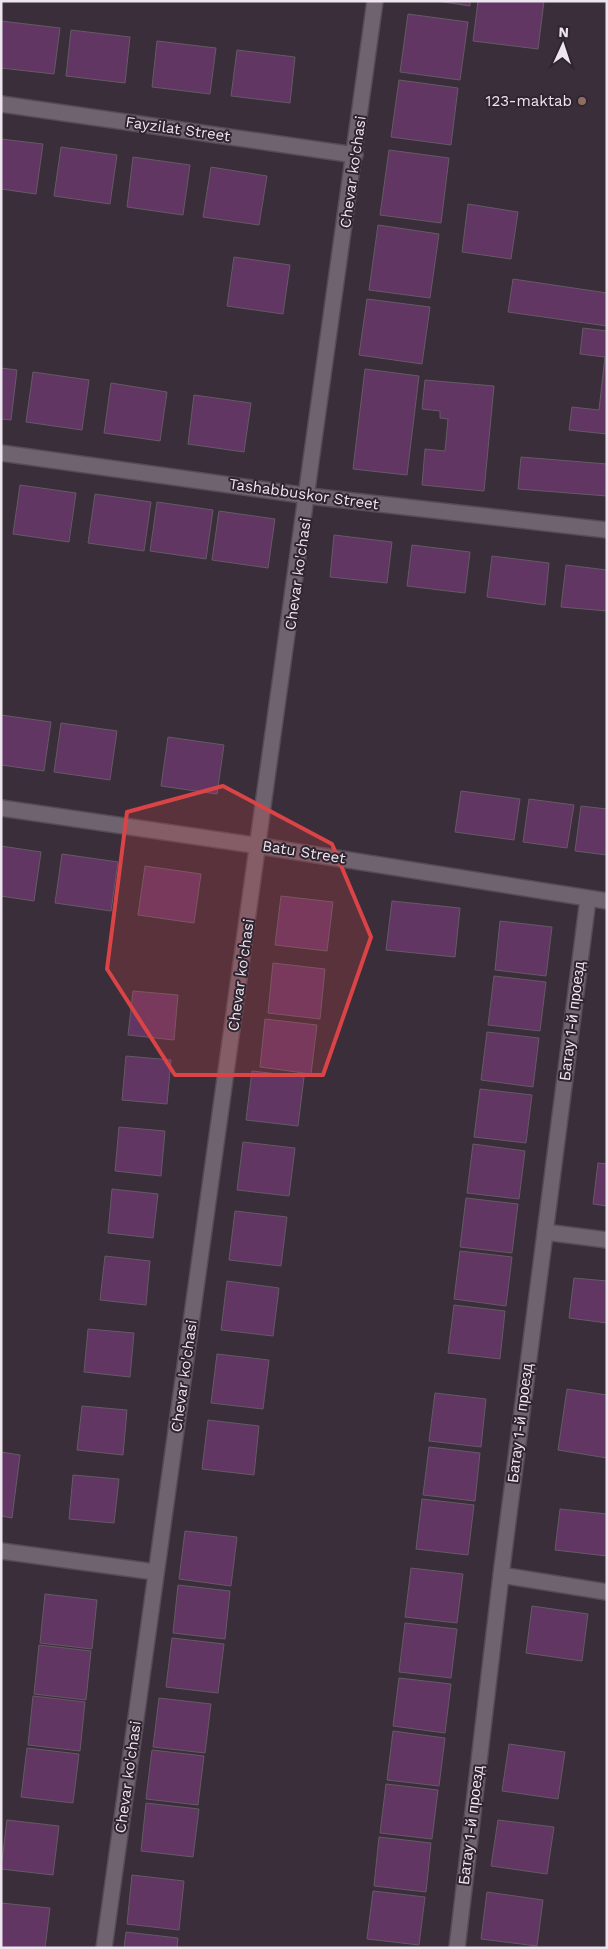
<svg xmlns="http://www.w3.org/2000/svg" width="608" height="1949" viewBox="0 0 608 1949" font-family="'Work Sans',sans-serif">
<rect width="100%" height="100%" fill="#392e3a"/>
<path fill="#613663" stroke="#665966" d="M437,1H470V6Z
M478,1H544L538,49L473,41Z
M408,14L468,22L460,80L400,72Z
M1,21L60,28L54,74L1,68Z
M71,30L130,37L125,83L66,76Z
M157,41L216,48L210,94L152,87Z
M237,50L295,57L290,103L231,96Z
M399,80L458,88L451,145L391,137Z
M1,139L43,144L36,194L1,189Z
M61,147L117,155L110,204L54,196Z
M389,150L449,158L441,223L380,215Z
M133,157L190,165L183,215L127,207Z
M211,167L267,176L259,225L203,217Z
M468,204L518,212L511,259L462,252Z
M378,225L439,234L430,298L369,290Z
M234,257L290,265L283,314L227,306Z
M513,279L607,293V326L508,312Z
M367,299L430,307L422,364L359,355Z
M583,328L607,331V434L569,430L572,407L599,410L605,357L580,354Z
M1,368L17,370L11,420L1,419Z
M365,369L419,376L407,475L353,469Z
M33,372L89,380L82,430L26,422Z
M425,380L494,386L484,491L422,485L425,449L445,451L448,419L440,418V411L422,409Z
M111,383L167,392L160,441L104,433Z
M194,395L251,403L244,452L188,444Z
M521,457L607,464V496L518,489Z
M20,485L76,493L69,542L13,534Z
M95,494L151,502L144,551L88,543Z
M157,502L213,510L206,559L150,551Z
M219,511L275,519L268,568L212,560Z
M334,535L392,542L387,583L330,577Z
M412,545L470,552L465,593L407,586Z
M492,556L549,563L545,605L487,597Z
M566,565L607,570V611L561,607Z
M1,715L51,722L44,771L1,765Z
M61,723L117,731L110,780L54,772Z
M168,737L224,745L217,794L161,786Z
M461,791L520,799L514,840L455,832Z
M529,799L574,805L567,848L523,842Z
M581,806L607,809V855L575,851Z
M1,846L41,852L34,901L1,896Z
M62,854L118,862L111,911L55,903Z
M145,866L201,874L194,923L138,915Z
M281,896L333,902L327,951L275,945Z
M392,901L460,908L455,957L386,950Z
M500,921L552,927L546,976L495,970Z
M273,963L325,969L320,1019L268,1013Z
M494,976L546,982L540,1031L488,1025Z
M133,991L178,995L174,1040L128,1035Z
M265,1019L317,1025L311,1074L260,1067Z
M487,1032L539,1038L533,1087L481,1080Z
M126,1056L171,1060L167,1104L122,1100Z
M252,1071L304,1077L298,1126L246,1120Z
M480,1089L532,1095L526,1143L474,1137Z
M119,1127L165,1131L161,1176L115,1171Z
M243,1142L295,1148L289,1196L237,1190Z
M473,1144L525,1151L519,1199L467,1193Z
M598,1163L607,1164V1206L593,1204Z
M112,1189L158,1194L153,1238L108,1233Z
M466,1198L518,1204L512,1253L460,1247Z
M235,1211L287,1217L281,1266L229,1260Z
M460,1251L512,1257L506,1306L454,1299Z
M105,1256L150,1261L146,1305L100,1300Z
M574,1278L607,1281V1323L569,1318Z
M227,1281L279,1288L273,1336L221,1330Z
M454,1305L505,1311L500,1359L448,1353Z
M88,1329L134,1333L130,1377L84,1372Z
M217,1354L269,1360L263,1409L211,1403Z
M567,1389L607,1395V1458L558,1450Z
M435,1393L486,1399L481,1447L429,1441Z
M82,1406L127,1410L123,1455L77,1450Z
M208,1420L259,1426L254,1475L202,1469Z
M429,1447L480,1453L475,1501L423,1495Z
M1,1452L20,1455L12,1518L1,1516Z
M73,1475L119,1479L114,1523L69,1519Z
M422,1499L474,1505L468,1555L416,1549Z
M560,1509L607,1514V1556L555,1550Z
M185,1531L237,1537L231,1586L179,1579Z
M411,1568L463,1574L457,1623L405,1617Z
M178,1585L230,1591L225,1639L173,1633Z
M45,1594L97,1600L92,1649L40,1643Z
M532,1606L588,1614L582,1661L526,1653Z
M405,1623L457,1629L451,1678L399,1672Z
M172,1638L224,1644L218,1693L166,1687Z
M39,1645L91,1651L86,1700L34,1694Z
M399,1678L451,1684L445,1733L393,1726Z
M33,1696L85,1702L80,1751L28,1745Z
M159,1698L211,1704L205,1753L153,1747Z
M393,1731L445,1738L439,1786L387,1780Z
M509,1744L565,1752L558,1799L502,1791Z
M27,1748L79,1754L73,1803L21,1797Z
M152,1750L204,1756L198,1805L146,1799Z
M386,1784L438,1790L432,1839L380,1833Z
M146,1803L199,1809L193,1857L141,1851Z
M7,1820L59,1826L53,1875L1,1869Z
M498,1820L554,1827L547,1874L491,1866Z
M379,1837L431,1843L426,1892L374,1886Z
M132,1875L184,1881L179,1930L127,1924Z
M373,1891L425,1897L419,1945L367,1939Z
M487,1892L543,1900L537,1946L481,1939Z
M1,1903L50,1908L45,1948H1Z
M126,1932L178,1938L177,1948H124Z"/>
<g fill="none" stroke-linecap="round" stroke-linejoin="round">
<g stroke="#564c56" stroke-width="18">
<path id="street" d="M1,104L355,155
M1,453L309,496L607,530
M1,808L260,846L607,901
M545,1232L607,1240
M1,1551L155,1572
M501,1575L607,1592
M457,1948L501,1575L588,899"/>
</g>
<g stroke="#564c56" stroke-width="18">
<path id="secondary" d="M104,1948C192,1299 290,651 375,1"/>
</g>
<use href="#street" stroke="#706370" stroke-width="15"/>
<use href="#secondary" stroke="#706370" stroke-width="15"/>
</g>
<path fill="#da4446" fill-opacity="0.2" stroke="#da4446" stroke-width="4" stroke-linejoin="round" d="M223,786L332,844L371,937L323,1075H175L107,969L127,812Z"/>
<circle fill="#8d6e63" stroke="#2f2430" stroke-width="2" cx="582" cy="101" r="5"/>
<g text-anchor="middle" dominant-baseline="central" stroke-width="4" stroke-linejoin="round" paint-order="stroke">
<g font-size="15" fill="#eee6ee" stroke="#2f2430" text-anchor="end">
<text x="572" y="101">123-maktab</text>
</g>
<g font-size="15" fill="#eee6ee" stroke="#2f2430">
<text transform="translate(178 129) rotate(8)">Fayzilat Street</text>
<text transform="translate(353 172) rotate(-82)">Chevar ko'chasi</text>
<text transform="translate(304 494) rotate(8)">Tashabbuskor Street</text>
<text transform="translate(298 574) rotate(-82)">Chevar ko'chasi</text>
<text transform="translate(304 852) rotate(9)">Batu Street</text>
<text transform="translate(241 975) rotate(-82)">Chevar ko'chasi</text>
<text transform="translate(572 1021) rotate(-83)">Батау 1-й проезд</text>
<text transform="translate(184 1376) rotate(-82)">Chevar ko'chasi</text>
<text transform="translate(520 1423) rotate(-83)">Батау 1-й проезд</text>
<text transform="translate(128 1777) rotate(-82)">Chevar ko'chasi</text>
<text transform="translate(471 1825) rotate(-83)">Батау 1-й проезд</text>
</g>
</g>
<rect width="608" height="1949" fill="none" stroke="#eee6ee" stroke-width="5"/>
<g transform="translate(563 45) rotate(3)" stroke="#2f2430" stroke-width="4" paint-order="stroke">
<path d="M0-4L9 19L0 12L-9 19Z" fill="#eee6ee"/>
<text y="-8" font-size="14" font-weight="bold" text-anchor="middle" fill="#eee6ee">N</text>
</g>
</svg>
